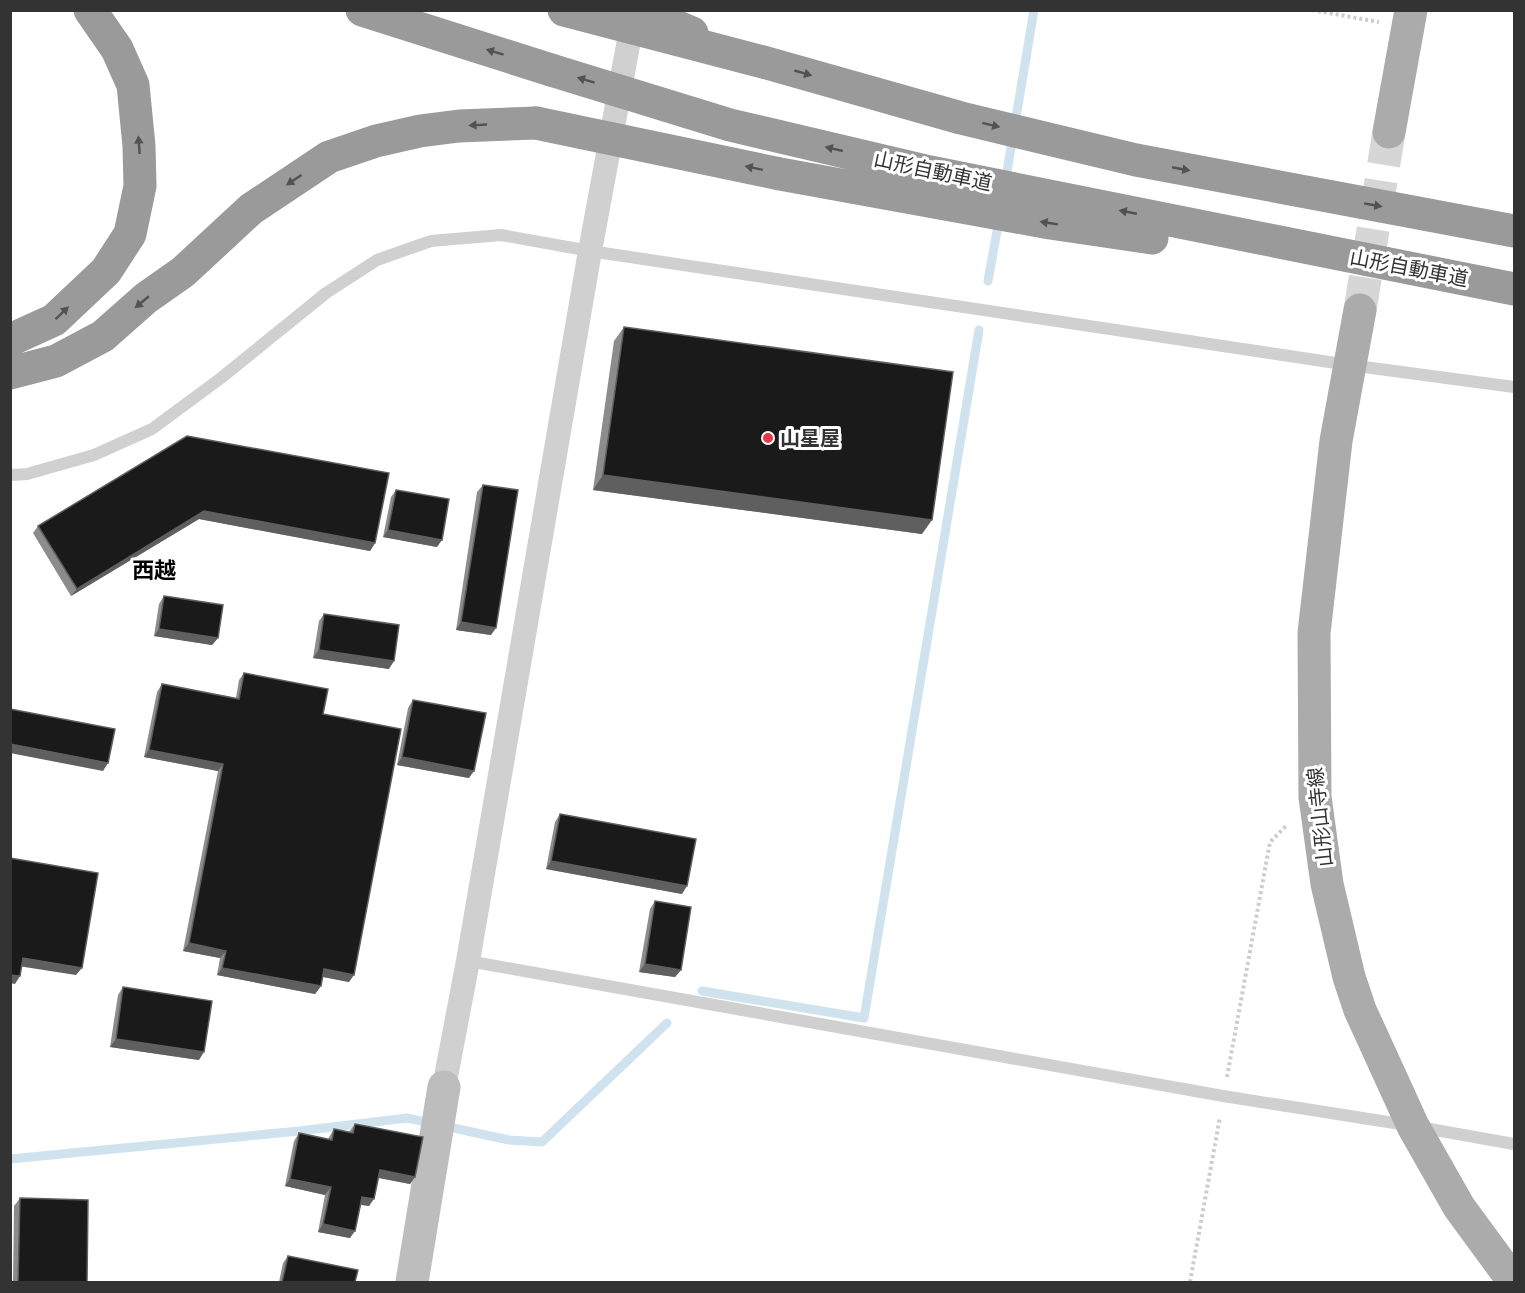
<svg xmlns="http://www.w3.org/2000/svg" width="1525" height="1293" viewBox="0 0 1525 1293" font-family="'Space Grotesk','Noto Sans JP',sans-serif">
<rect width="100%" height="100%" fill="#fff"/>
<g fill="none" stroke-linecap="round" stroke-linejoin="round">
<path stroke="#cfe2ee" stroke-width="9" d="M1005,183L1034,10
M988,281L999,220
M702,991L864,1018L979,330
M10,1159L299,1131L407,1118L509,1140L542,1142L667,1023"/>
<path stroke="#d6d6d6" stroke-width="33" stroke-dasharray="33 16" stroke-linecap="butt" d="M1360,310L1389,132"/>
<path stroke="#cdcdcd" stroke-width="4" stroke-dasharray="3 3" stroke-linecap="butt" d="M1312,10L1379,22
M1227,1077L1270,842L1287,825
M1190,1282L1220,1117"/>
<path stroke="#d0d0d0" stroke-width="12" d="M10,475L27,474L94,455L152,429L221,378L326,293L377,260L431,241L501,235L590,251L1349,365L1514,387
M468,961L1223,1096L1413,1126L1514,1144"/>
<path stroke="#d0d0d0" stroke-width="24" d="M444,1087L468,961L590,251L634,13"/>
<path stroke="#bdbdbd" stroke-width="33" d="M412,1282L444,1087"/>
<path stroke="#ababab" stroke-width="33" d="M1389,132L1411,10
M1360,310L1336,441L1314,633L1315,797L1327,884L1349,977L1360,1010L1413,1126L1459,1207L1514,1282"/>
<path stroke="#9a9a9a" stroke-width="33" d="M362,10L551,70
M638,10L692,33
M10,340L54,320L106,271L130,234L140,186L139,146L133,85L117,49L90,10
M10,373L56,361L103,336L146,298L183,272L251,209L329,157L376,141L420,131L459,126L536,123"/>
<path stroke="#9a9a9a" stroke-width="33" d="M564,10L763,62L961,118L1136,160L1514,231
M551,70L730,125L930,172L1514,289
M536,123L780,174L1050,223L1152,238"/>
</g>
<path fill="#8c8c8c" d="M624,327L922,534L593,490L614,341Z
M187,436L375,543L370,551L199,519L71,596L33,533L38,526Z
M483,485L491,635L456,630L477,492Z
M396,490L437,547L383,537L391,497Z
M164,596L218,638L212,645L154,636L159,604Z
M324,614L389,669L313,658L319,621Z
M244,673L323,714L349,982L322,977L321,986L315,994L217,975L220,958L183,951L218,771L144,757L157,692L162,684L236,698L239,680Z
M413,700L469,778L397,765L408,708Z
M560,814L682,894L546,869L555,822Z
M655,901L681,970L675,977L639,972L650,909Z
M123,987L199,1060L110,1047L118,995Z
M355,1124L415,1177L410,1184L378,1178L369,1206L361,1205L350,1238L318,1232L325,1195L285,1186L294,1141L299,1133L328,1139L334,1129L349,1132Z
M20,1198L87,1282H13L14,1206Z
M288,1256L355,1282H279L283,1263Z"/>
<path fill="#5f5f5f" d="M603,475L932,520L922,534L593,490Z
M204,511L375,543L370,551L199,519L71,596L77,589Z
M388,530L442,540L437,547L383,537Z
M461,622L496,628L491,635L456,630Z
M159,629L218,638L212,645L154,636Z
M319,650L394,661L389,669L313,658Z
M10,744L108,763L103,771L10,753Z
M149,750L223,764L218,771L144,757Z
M402,757L474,771L469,778L397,765Z
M551,861L687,886L682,894L546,869Z
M189,943L226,951L220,958L183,951Z
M23,958L82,968L76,975L18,966Z
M645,964L681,970L675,977L639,972Z
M222,968L321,986L315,994L217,975Z
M324,969L354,975L349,982L319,976Z
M10,975L20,976L15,984L10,983Z
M116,1039L204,1052L199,1060L110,1047Z
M380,1170L415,1177L410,1184L375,1177Z
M290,1179L331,1187L325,1195L285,1186Z
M362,1197L374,1199L369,1206L357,1204Z
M323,1224L355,1231L350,1238L318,1232Z"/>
<path fill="#1a1a1a" stroke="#5f5f5f" stroke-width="1.5" d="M624,327L953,372L932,520L603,475Z
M187,436L389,473L375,543L204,511L77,589L38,526Z
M483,485L518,490L496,628L461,622Z
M396,490L449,499L442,540L388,530Z
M164,596L223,605L218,638L159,629Z
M324,614L399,625L394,661L319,650Z
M244,673L328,689L323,714L401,729L354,975L324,969L321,986L222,968L226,951L189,943L223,764L149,750L162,684L239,699Z
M413,700L486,713L474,771L402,757Z
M10,709L115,729L108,763L10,744Z
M560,814L696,839L687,886L551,861Z
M10,858L98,873L82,968L23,958L20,976L10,975Z
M655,901L691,907L681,970L645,964Z
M123,987L212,1001L204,1052L116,1039Z
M355,1124L423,1137L415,1177L380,1170L374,1199L362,1197L355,1231L323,1224L331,1187L290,1179L299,1133L332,1140L334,1129L353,1133Z
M20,1198L88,1200L87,1282H18Z
M288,1256L358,1270L355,1282H282Z"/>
<defs><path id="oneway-solid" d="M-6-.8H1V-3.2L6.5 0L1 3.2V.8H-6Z" transform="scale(1.5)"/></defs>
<g fill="#525252">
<use href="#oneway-solid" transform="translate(495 52) rotate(-163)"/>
<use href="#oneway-solid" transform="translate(803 73) rotate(16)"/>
<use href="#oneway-solid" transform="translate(586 80) rotate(-163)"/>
<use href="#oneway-solid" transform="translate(478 125) rotate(177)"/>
<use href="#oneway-solid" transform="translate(991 125) rotate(14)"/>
<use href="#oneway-solid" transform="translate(139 145) rotate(-94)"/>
<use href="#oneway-solid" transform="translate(834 149) rotate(-167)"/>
<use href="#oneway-solid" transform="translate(754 168) rotate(-168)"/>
<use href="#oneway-solid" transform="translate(1181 169) rotate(11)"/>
<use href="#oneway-solid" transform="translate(294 180) rotate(146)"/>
<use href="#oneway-solid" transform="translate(1373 205) rotate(10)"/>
<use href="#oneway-solid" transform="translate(1128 212) rotate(-169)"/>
<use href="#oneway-solid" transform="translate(1049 223) rotate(-171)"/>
<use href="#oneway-solid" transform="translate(142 302) rotate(140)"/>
<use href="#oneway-solid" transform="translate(62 313) rotate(-44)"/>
</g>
<circle fill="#e63946" stroke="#fff" stroke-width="2" cx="768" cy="438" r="6"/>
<g text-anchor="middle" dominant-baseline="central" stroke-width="6" stroke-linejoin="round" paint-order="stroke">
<g font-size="20" fill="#333" stroke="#fff">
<text transform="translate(933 171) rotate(12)">山形自動車道</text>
<text transform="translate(1409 268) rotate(11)">山形自動車道</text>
<text transform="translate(1320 817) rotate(-96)">山形山寺線</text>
</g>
<g font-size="20" font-weight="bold" fill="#333" stroke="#fff" text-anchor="start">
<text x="780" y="438">山星屋</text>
</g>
<g font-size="22" font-weight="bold" fill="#000" stroke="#fff">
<text x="154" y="570">西越</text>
</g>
</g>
<rect width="1525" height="1293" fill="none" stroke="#333333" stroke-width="24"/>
</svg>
